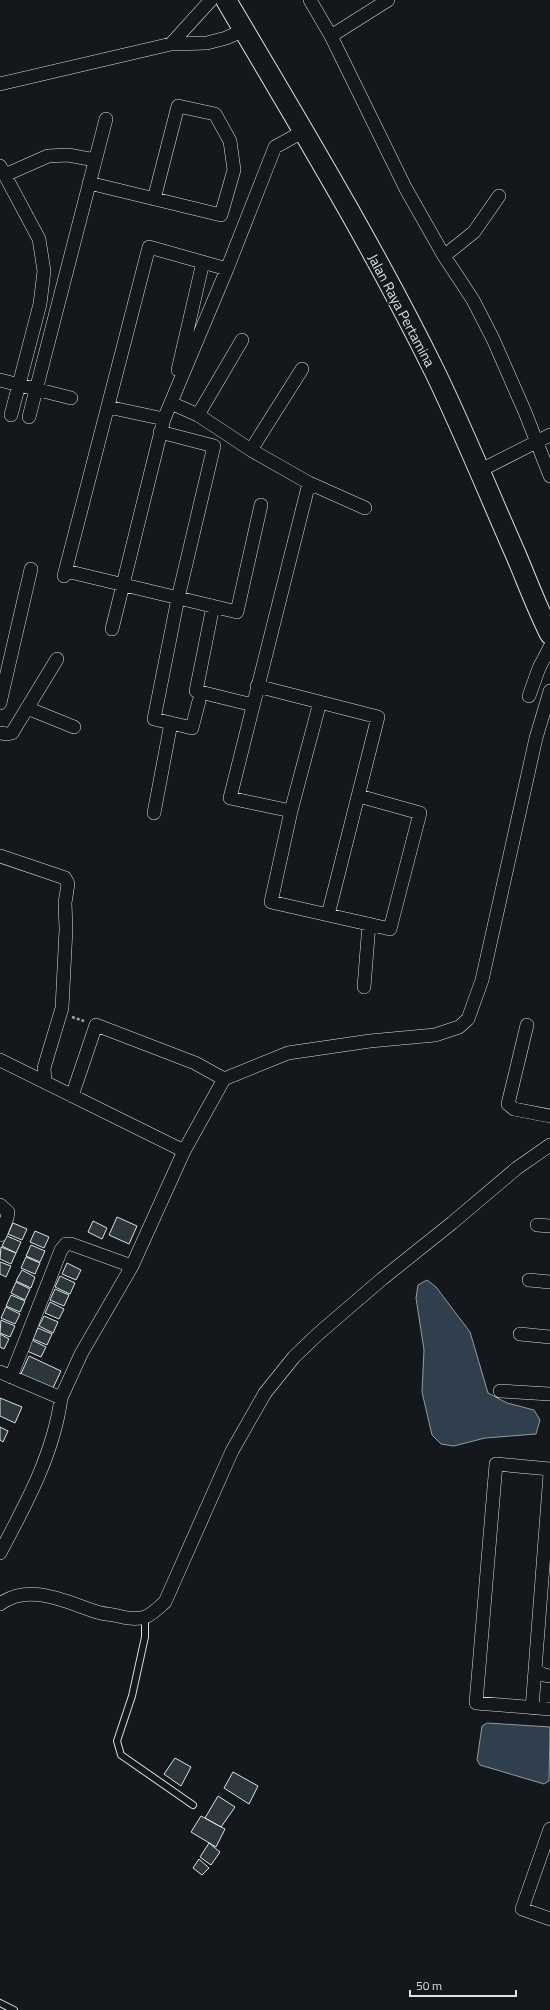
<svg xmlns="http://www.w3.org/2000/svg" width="550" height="2010" viewBox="0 0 550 2010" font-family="'Titillium Web',sans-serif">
<rect width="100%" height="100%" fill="#14181c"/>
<path fill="#2f3f4d" stroke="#939e99" d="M427,1280L436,1287L470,1332L488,1393L507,1403L534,1410L540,1420L536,1434L485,1438L454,1446L441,1444L432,1435L422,1392L424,1350L416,1298L418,1285Z
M487,1723L550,1727L549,1781L544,1784L480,1765L477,1760L482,1726Z"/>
<path fill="#2c363c" stroke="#d8e6dc" d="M117,1217L137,1226L129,1244L109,1235Z
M93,1221L107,1228L102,1239L88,1232Z
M13,1223L27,1229L22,1240L8,1234Z
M35,1231L49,1237L44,1248L30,1242Z
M7,1236L21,1242L16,1253L2,1246Z
M31,1245L45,1251L40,1262L26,1256Z
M1,1247L16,1253L11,1264L0,1259Z
M26,1257L40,1263L35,1274L21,1268Z
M0,1262L11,1266L6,1277L0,1274Z
M67,1263L81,1270L76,1280L62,1274Z
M22,1270L35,1277L31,1288L16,1281Z
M60,1276L75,1283L70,1294L55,1287Z
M16,1282L30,1289L25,1300L11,1293Z
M55,1289L69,1295L64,1306L50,1300Z
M11,1295L25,1301L20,1312L6,1306Z
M50,1302L64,1309L59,1319L45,1313Z
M6,1307L20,1314L15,1324L1,1318Z
M44,1316L58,1322L53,1333L39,1326Z
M1,1320L15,1326L10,1337L0,1333Z
M38,1328L52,1334L47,1345L33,1339Z
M0,1334L9,1339L4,1349L0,1347Z
M32,1340L46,1347L41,1357L27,1351Z
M29,1356L61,1371L52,1390L20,1376Z
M0,1398L22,1407L15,1423L0,1416Z
M0,1427L8,1431L3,1442L0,1440Z
M175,1758L191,1767L181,1786L164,1774Z
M233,1772L258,1786L249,1804L224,1788Z
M218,1796L235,1807L221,1827L205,1818Z
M201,1816L225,1829L216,1847L191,1832Z
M209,1843L220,1852L211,1865L200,1857Z
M199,1859L209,1868L202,1875L193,1868Z"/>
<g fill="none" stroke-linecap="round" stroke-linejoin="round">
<g stroke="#d8e6dc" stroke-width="8">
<path id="lane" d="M145,1617V1637L132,1696L117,1741L121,1755L193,1805
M0,2003L14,2010"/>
</g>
<g stroke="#d8e6dc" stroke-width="14">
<path id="street" d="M310,0L331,36L406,189L444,256L473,300L493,339L525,412L550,476
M331,36L388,0
M171,44L211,0
M0,84L171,44L207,43L226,38L244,30
M0,166L39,239L44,271L40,304L11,415
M5,175L48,156L68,155L95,160
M89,183L221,215L234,170L230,141L215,114L178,106L154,199
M444,256L474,232L499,196
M178,370L203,262
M0,380L71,398
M171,403L198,415L251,450L309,483L365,508
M108,407L164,419
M198,415L242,340
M29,417L106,119
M160,432L214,446L178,598L154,719L192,728L199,701
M251,450L302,369
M479,471L550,435
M66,571L237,612L261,505
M64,576L149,247L227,269L275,147L304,131
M213,606L196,691L253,705
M112,629L164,419L227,269
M257,686L378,717L328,915
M529,696L539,668L550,647
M320,702L291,811L271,902L390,929L420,813L359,796
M0,703L31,569
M27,708L74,727
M0,733L7,734L12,733L57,659
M291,811L230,798L309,483
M154,813L171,723
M0,856L65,878L68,884L65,903L66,929L62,1008L44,1068L45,1082
M364,987L369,924
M527,1025L508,1104L514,1109L550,1116
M0,1060L184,1151
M224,1079L288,1053L370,1041L435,1035L459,1027L468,1019L482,980L536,738L550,691
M72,1096L96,1025L195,1063L224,1079L184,1151L132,1266
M0,1205L8,1212L7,1218L0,1235
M537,1225L550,1226
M529,1280L550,1282
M520,1334L550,1337
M0,1372L61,1398C54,1453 26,1504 0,1553
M11,1377L61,1250L66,1244H71L132,1266L81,1354L61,1398
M500,1391L550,1394
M550,1469L496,1464L476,1703L550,1709
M550,1474L535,1670L544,1675L550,1676
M0,1604C29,1583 64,1601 94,1611C101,1614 110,1614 118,1616C126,1618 137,1620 145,1617C153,1614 159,1607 165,1602L232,1451L265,1393L294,1357L318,1334L382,1279L452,1223L517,1168L550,1145
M532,1708L535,1670
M550,1829L522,1909L550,1919"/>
</g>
<g stroke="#d8e6dc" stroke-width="22">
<path id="primary" d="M226,0C298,122 372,244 435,372C464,432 489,494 516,555C527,581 537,608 550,634"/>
</g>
<path stroke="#9da8a2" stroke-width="2.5" stroke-dasharray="3 2" stroke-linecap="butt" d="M72,1017L84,1021"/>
<use href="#lane" stroke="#14181c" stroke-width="6"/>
<use href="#street" stroke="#14181c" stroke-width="13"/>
<use href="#primary" stroke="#14181c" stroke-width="20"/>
</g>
<g text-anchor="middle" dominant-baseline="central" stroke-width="3" stroke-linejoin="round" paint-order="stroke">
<g font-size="14" fill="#d8e6dc" stroke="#14181c">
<text transform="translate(402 310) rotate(62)">Jalan Raya Pertamina</text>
</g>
</g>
<path d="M410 1990v6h106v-6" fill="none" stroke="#d8e6dc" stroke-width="2"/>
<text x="416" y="1990" font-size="12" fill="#d8e6dc" stroke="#14181c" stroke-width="3" paint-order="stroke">50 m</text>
</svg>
